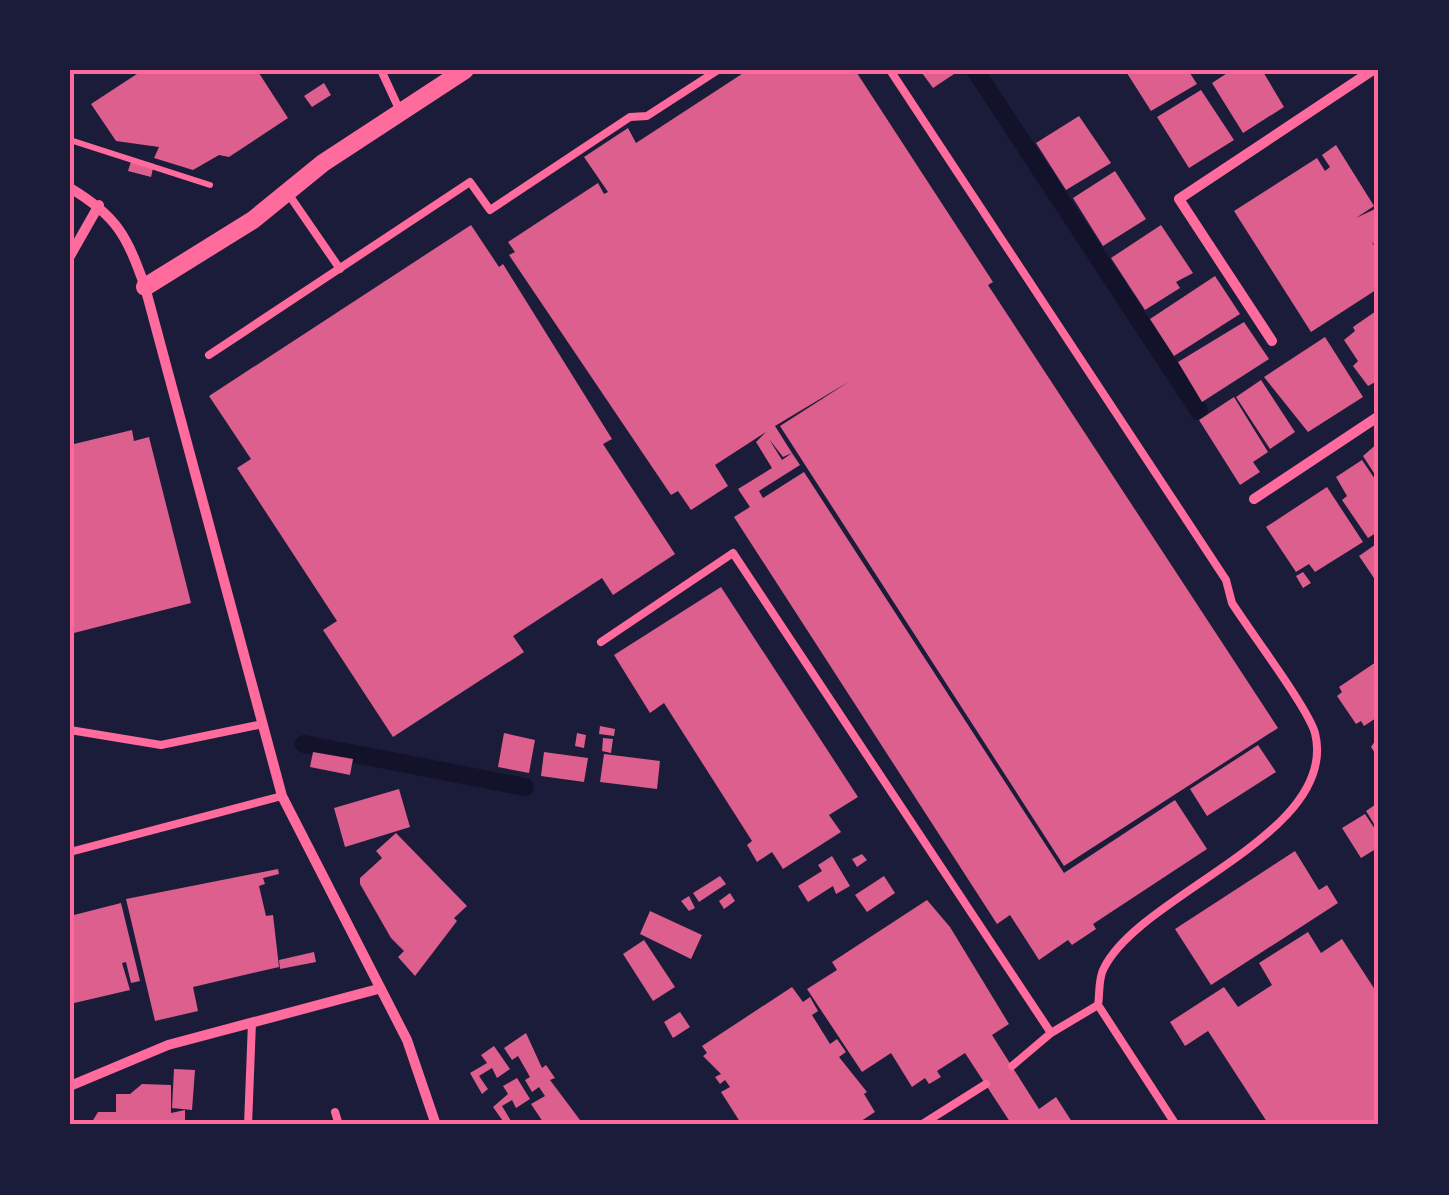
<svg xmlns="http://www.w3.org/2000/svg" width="1449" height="1195" viewBox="0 0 1449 1195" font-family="'Noto Serif',serif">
<rect width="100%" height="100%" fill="#1b1b3a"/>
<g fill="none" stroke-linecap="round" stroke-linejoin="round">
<path stroke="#12122b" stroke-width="18" d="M975,70L1199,411
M304,744L525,787"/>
</g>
<path fill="#dd5f8e" d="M143,70H257L288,118L229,157L219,155L193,170L154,158L159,147L116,141L91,104Z
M748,70H855L993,282L988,285L1278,728L1064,866L780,426L850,381L775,426L792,453L783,457L769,439L782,460L792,453L800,465L759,491L763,498L804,472L1064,873L1175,800L1207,849L1093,924L1096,929L1072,945L1068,940L1039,960L1010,915L997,924L734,517L750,507L738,489L772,468L756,442L766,432L715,465L728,486L691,510L678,491L671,495L509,255L515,252L508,242L598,183L604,194L608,192L584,157L628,128L636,143Z
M927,70H951L954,74L933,88L922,73Z
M1125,70H1188L1197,84L1151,111Z
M1232,70H1262L1284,107L1243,133L1212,83Z
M324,83L331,95L312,107L304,96Z
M1201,90L1234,140L1189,168L1157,117Z
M1079,116L1111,163L1066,190L1036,143Z
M1336,145L1374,206L1356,218L1377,208L1379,212V250L1371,241L1379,253V288L1311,332L1234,211L1317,158L1325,171L1330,167L1322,155Z
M132,158L154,164L151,177L128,171Z
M1115,171L1146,219L1103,246L1073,198Z
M471,225L499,267L503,264L612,439L603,444L675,554L613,595L602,578L513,636L524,652L393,737L323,630L337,621L237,468L251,459L209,396Z
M1161,225L1193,273L1176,282L1180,288L1145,310L1111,258Z
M1215,276L1240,314L1174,356L1150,319Z
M1379,309V380L1368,386L1353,366L1358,361L1344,340L1355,331L1353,327Z
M1244,322L1269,359L1202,402L1178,362Z
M1325,337L1363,397L1308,432L1264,377Z
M1261,380L1295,432L1270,449L1236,397Z
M1234,397L1268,452L1253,462L1260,472L1240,485L1199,420Z
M132,430L134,441L149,437L191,603L70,634V445Z
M1379,442V481L1363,456Z
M1362,460L1379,485V531L1368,538L1342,500L1347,496L1336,477Z
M1327,487L1363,542L1315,572L1309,564L1296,572L1266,527Z
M1379,542V581H1376L1359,556Z
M1303,572L1311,583L1303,588L1296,576Z
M721,587L858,797L829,815L841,832L783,869L772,852L757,862L747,845L752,841L664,703L650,713L614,655Z
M1379,660V716L1364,726L1361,721L1356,724L1337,696L1342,692L1339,687Z
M600,726L615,729L614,736L599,734Z
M504,733L535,740L529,773L498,767Z
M577,733L586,735L584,748L575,746Z
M1379,735V759L1371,747Z
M603,738L613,739L611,753L602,751Z
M1258,745L1276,772L1207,816L1190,789Z
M313,752L353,759L350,775L310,767Z
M544,752L588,758L584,782L541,776Z
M604,754L660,761L657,789L600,782Z
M399,789L410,827L345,847L334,808Z
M1379,802V832L1366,811Z
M1365,814L1379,835V847L1361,858L1342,828Z
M396,833L467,906L454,918L457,921L415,976L398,957L404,951L391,938L360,884V878L382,858L376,851Z
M1295,851L1319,890L1327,885L1338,903L1211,985L1175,929Z
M862,854L867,860L857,867L852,859Z
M832,856L850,886L836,894L833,886L808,902L798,886L822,871L818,865Z
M278,869L279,874L263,878L265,884L259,886L266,916L273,915L279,967L193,987L198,1011L155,1021L126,899Z
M720,876L726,884L699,902L693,893Z
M884,876L895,893L867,912L855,895Z
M730,893L735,901L724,909L719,901Z
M689,896L695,908L689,911L681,901Z
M927,900L950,927L1009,1024L992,1035L1039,1109L1056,1097L1074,1125H1012L965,1053L937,1071L941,1077L929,1084L925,1078L912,1087L891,1053L862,1072L807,989L837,970L832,962Z
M121,903L140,981L131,983L126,962L122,963L130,990L70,1004V916Z
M650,911L702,935L691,959L640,934Z
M1308,932L1321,953L1342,939L1379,996V1125H1269L1208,1031L1185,1046L1170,1022L1224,987L1238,1007L1272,985L1259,963Z
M644,940L675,987L653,1001L623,954Z
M314,952L316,962L280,969L279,960Z
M792,987L803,1002L810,997L818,1011L812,1015L830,1044L837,1039L846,1052L839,1057L867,1092L864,1094L875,1112L855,1125H742L721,1092L730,1087L725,1080L720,1084L715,1077L721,1074L703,1056L707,1053L702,1046Z
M680,1012L690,1027L673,1038L664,1022Z
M526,1033L542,1068L546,1065L555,1078L550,1080L580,1120L572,1125H545L531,1104L545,1096L539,1087L532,1092L525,1080L530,1077L518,1056L512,1060L504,1048Z
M494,1046L510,1069L497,1078L492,1068L479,1076L488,1089L482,1094L470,1073L487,1063L481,1055Z
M174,1069L195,1070L192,1110L172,1108Z
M517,1078L530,1099L516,1108L512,1100L502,1106L511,1121L505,1124L493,1107L508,1094L503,1086Z
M142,1084L171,1085V1113L185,1110V1125H90L98,1112H116V1094H130Z"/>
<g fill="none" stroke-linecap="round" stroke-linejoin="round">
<path stroke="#ff6b9d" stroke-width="6" d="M70,140L210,185"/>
<path stroke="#ff6b9d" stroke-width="8" d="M381,70L400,111
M890,70L1226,580L1232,603C1249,630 1308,708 1315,733C1340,834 1141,893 1104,968C1098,978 1100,994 1098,1005L1051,1033L1012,1066
M287,192L340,269
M209,355L470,182L490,210L630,117L647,116L718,70
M601,642L733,553L1051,1033
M70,730L161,745L263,724
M70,852L282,796
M1098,1005L1176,1125
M335,1112L339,1125
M248,1125L252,1022
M921,1125L986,1084"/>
<path stroke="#ff6b9d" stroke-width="10" d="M70,188C117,216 127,236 145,287L282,796L407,1040L436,1125
M70,256L99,205
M1272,341L1179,199L1373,70
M1254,499L1379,416
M70,1086L168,1045L378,989"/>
<path stroke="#ff6b9d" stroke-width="18" d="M145,287L253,220L323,163L465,70"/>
</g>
<rect width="1449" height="1195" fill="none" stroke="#1b1b3a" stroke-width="145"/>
<rect x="72" y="72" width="1304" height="1050" fill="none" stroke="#ff6b9d" stroke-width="4"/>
</svg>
